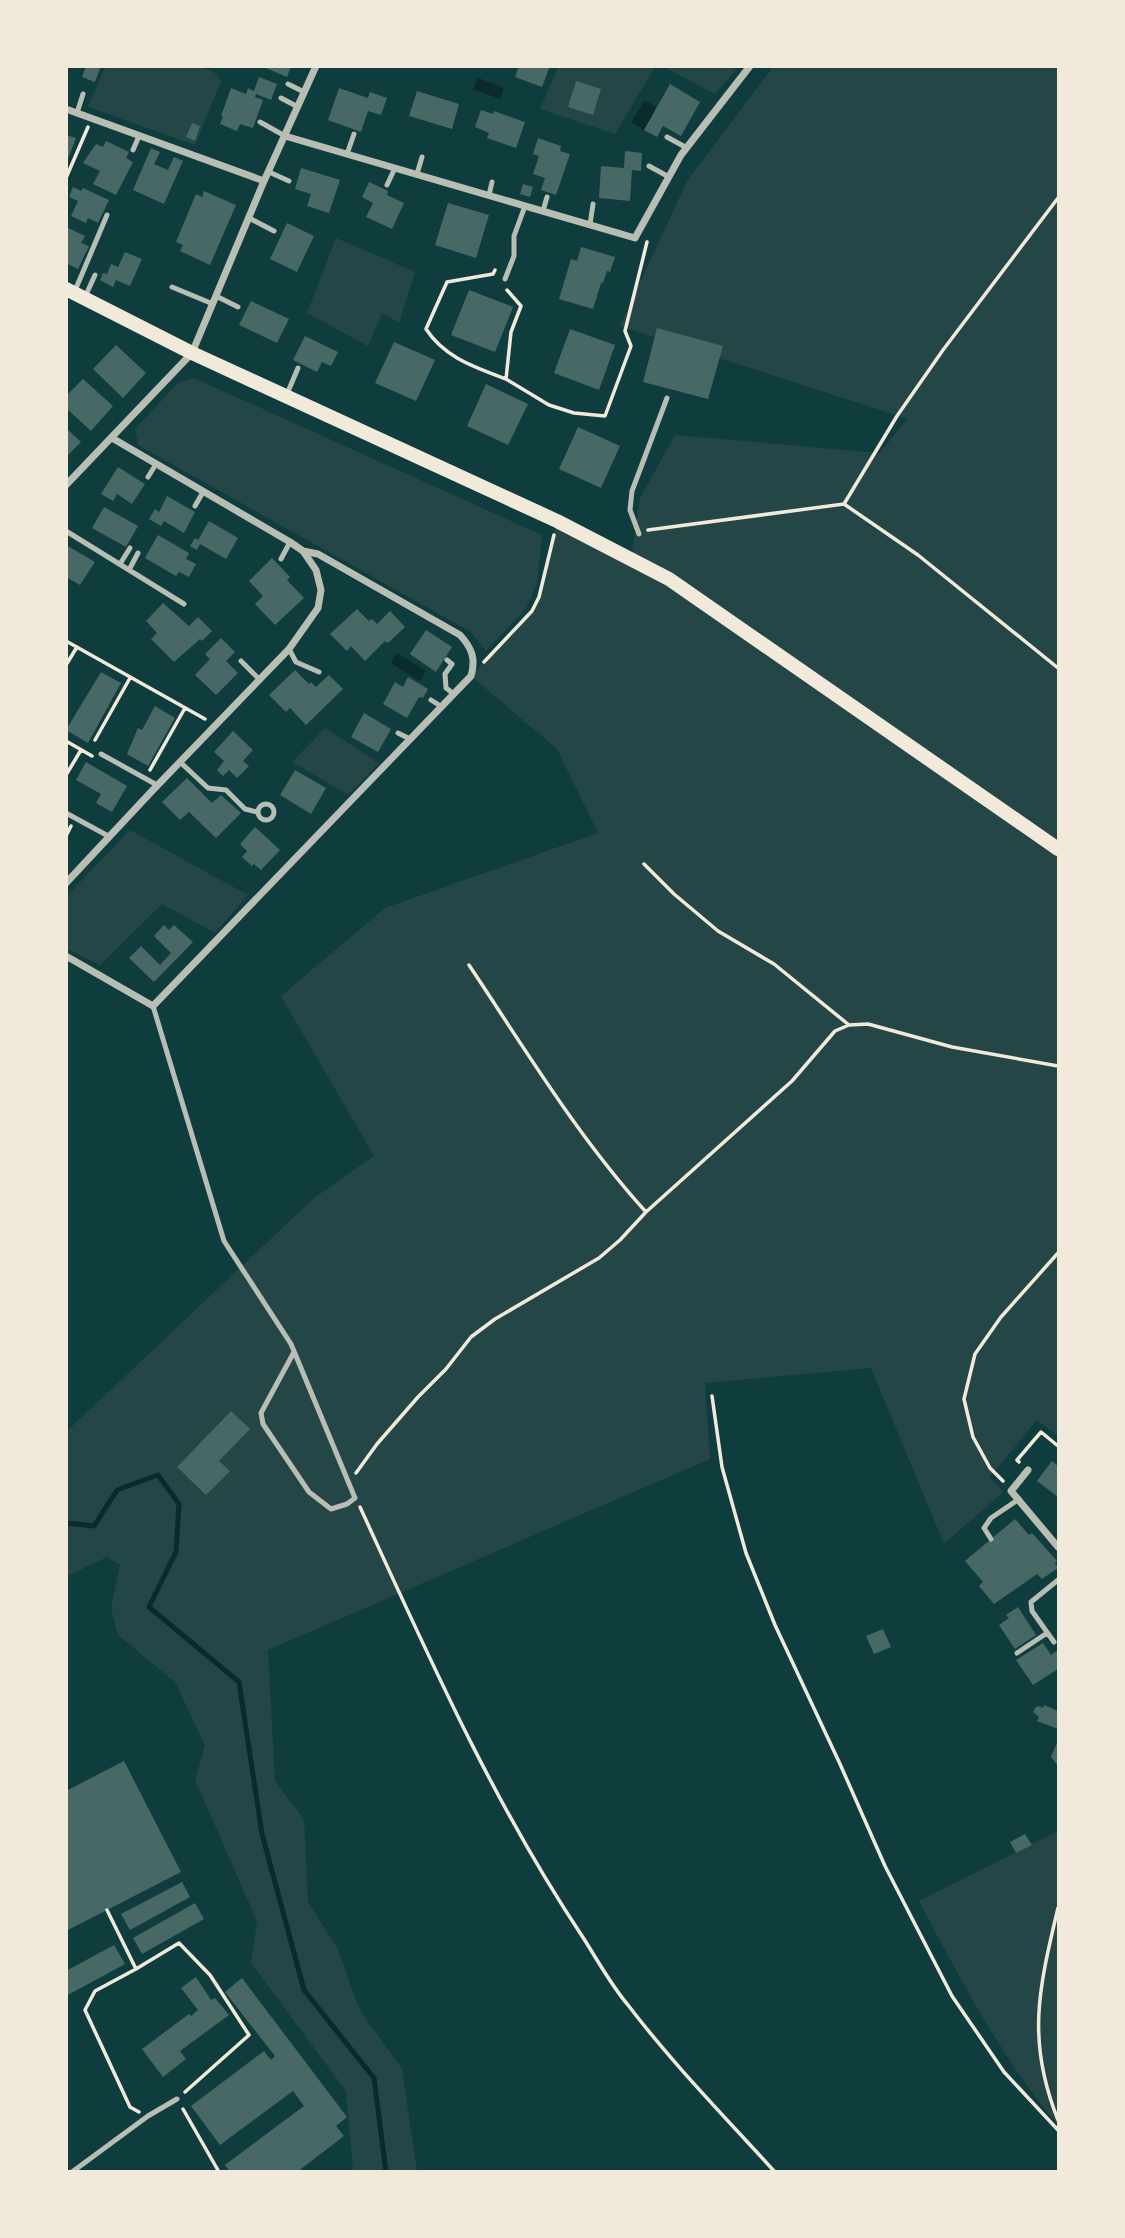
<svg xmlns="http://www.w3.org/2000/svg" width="1125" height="2238" viewBox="0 0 1125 2238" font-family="'Space Grotesk',sans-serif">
<rect width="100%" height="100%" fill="#0f3d3e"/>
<path fill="#244646" d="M739,66L715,94L664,67V66Z
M105,67H199L214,72L221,81L195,145L88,107Z
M558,67H655L615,134L540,109Z
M773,67H1058V1436L1037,1420L990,1477L1003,1492L944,1544L871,1368L705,1383L710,1459L268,1650L275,1781L304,1819L308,1902L338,1949L359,2009L402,2069L417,2171H353L346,2091L251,1963L257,1921L195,1780L205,1745L175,1682L118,1635L111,1608L120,1565L107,1557L67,1576V1431L314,1198L374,1156L281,996L385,908L598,833L557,749L471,676L531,611L539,597L557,521L631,558L640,498L675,435L879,453L908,419L620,326L687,181Z
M336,238L415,272L399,323L382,313L368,346L307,313Z
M194,378L542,535L537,583L527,607L486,651L471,632L138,445L135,429L178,383Z
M325,728L379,763L348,795L292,762Z
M130,830L248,895L215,933L162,904L100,965L67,949V896Z
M1058,1831V2125C1001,2058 960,1978 919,1901Z"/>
<path fill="#0a2a2b" d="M478,78L504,88L500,99L473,89Z
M645,100L657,108L644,130L631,122Z
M397,653L426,671L420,681L391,663Z"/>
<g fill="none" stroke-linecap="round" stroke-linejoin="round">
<path stroke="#0a2a2b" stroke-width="5" d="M66,1523L94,1526L117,1490L158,1475L179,1504L176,1552L149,1607L239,1682L262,1834L304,1990L374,2078L386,2172"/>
</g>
<path fill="#486865" d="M86,66H101L95,82L82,77Z
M261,66H291L287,77Z
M519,66H550L542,87L515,77Z
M259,77L277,84L271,100L256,94L255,97L263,100L253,128L240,124L237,131L220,124L223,117L221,116L231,88L246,94L248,88L254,91Z
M576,81L601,89L593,115L568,107Z
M670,84L700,102L681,136L663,126L657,137L644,130Z
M339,88L368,98L370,92L387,98L381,115L368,111L361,132L328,120Z
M417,91L459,104L452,129L409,116Z
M481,110L493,114L494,111L525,122L516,148L487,138L489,133L475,127Z
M192,123L200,126L195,141L186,137Z
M66,135L76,138L67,161H66Z
M538,138L561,146L560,151L570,154L556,195L541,190L545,178L533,174L539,156L533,154Z
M106,141L129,152L126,158L133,162L116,195L93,184L100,171L83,163L96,144L103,147Z
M151,148L160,152L154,164L168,170L174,157L183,161L164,204L133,190Z
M625,151L642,153L641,171L632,170L630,201L599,198L601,166L624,168Z
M301,168L340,180L329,213L307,206L311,194L295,189Z
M369,182L388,191L387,195L404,203L392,229L366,217L373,203L362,197Z
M523,184L533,187L530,197L520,194Z
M73,187L81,191L83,188L109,200L98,223L88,218L86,223L71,216L78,201L69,197Z
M204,191L236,205L210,265L180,251L183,245L176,242L196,194L202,197Z
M448,203L489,215L476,258L435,245Z
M287,223L314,236L297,272L270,259Z
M66,227L85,236L81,243L89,246L78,269L66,263Z
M581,247L615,257L610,272L607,271L603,283H601L593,309L559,299L571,259L577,261Z
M125,252L142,259L130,286L116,280L113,287L100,280L103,273L107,274L111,264L118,267Z
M469,290L513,307L495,352L451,335Z
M251,301L289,319L277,343L239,325Z
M657,328L723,346L708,399L643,382Z
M570,329L615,345L599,390L554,373Z
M305,336L338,352L331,366L322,362L317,372L293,360Z
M394,342L435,360L416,401L375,383Z
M116,345L146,373L123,398L93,369Z
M83,379L113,406L91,431L66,408V396Z
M486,384L528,404L508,445L467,426Z
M578,427L620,446L601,488L559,469Z
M66,428L81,442L66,457Z
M118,467L145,484L132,504L117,494L113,501L101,494Z
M167,496L195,512L184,533L164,521L161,526L149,519L155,509L159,512Z
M104,507L138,526L126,547L92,528Z
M209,521L238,538L226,559L200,544L197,550L190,546L195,538L198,540Z
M158,535L189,553L186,559L196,564L189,577L179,572L176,576L145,558Z
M66,545L95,562L80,585L66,577Z
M272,558L290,577L287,580L304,598L275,625L255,604L263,596L249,581Z
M163,603L189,626L198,617L212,631L202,641L200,639L174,662L151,639L157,633L146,621Z
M357,609L369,621L372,619L377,624L390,611L405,627L388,643L385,641L365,661L351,646L347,651L330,634Z
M426,630L452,647L436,672L410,654Z
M221,638L235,652L226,661L238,673L216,695L195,675L210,659L205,654Z
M295,670L309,684L311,682L316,687L329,675L343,689L306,725L290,708L286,712L269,695Z
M101,672L121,683L88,743L66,730Z
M408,677L428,689L423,698L419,697L407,718L383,704L395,682L403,687Z
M155,706L175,718L148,766L127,754L138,728L142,730Z
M364,713L391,729L378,752L351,737Z
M233,731L253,750L243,761L249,766L237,778L229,770L223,776L217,770L224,761L214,752Z
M86,762L127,786L112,812L96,803L101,794L76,780Z
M295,770L326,788L311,814L280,795Z
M187,778L212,803L221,795L241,813L216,838L189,812L180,820L162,802Z
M255,827L280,850L261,870L254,864L252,866L242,857L247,851L240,844Z
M164,925L169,930L174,925L193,942L154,982L129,958L141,946L160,965L171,953L154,936Z
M231,1411L250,1429L219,1461L230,1471L206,1495L177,1467Z
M1052,1461L1058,1466V1497L1037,1481Z
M1015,1519L1029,1535L1032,1533L1057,1561L1055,1563L1058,1568L1042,1579L1037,1574L994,1604L979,1586L983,1582L965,1561Z
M1018,1607L1036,1635L1015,1649L999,1625L1009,1618L1006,1615Z
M883,1629L891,1647L874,1654L866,1636Z
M1043,1643L1051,1655L1058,1650V1669L1033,1685L1016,1660Z
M1044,1705L1058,1711V1729L1037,1721L1039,1717L1033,1712L1035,1708L1038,1706L1043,1708Z
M1058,1740V1766L1051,1757Z
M124,1761L181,1872L66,1931V1791Z
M1025,1834L1032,1845L1016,1853L1010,1842Z
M182,1882L190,1897L130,1930L121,1914Z
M195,1903L204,1919L142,1954L133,1938Z
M114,1945L125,1964L66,1996V1971Z
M196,1977L211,2000L215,1998L229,2015L180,2051L186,2059L163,2077L142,2049L189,2014L191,2016L198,2010L181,1988Z
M242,1978L347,2117L336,2126L344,2136L297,2172H230L225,2165L304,2106L293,2091L220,2145L191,2106L264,2051L271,2060L275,2056L225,1992Z"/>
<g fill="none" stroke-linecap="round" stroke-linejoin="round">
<path stroke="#f1e9da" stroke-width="3.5" d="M66,178L88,127
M495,270L493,274L447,282L426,329C445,358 475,367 506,379L511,332L521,306L507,290
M506,379L549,405L574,413L605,416L631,346L625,331L647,242
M844,504L897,416L943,350L1058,198
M844,504L918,555L1058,668
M648,530L844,504
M66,641L205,719
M484,662L532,611L539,597L554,535
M66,665L77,647
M95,740L130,678
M66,741L92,756
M150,770L185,708
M66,775L81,750
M66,836L71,826
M644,864L674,894L718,931L774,964L849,1025
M469,965C525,1049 578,1137 646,1212
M712,1396L722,1467L746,1553L775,1625L840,1764L885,1866L952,1996L1004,2072L1058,2130
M1019,1462L1017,1460L1041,1432L1058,1446
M356,1473L377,1444L418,1397L446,1369L471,1337L495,1319L599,1258L620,1240L646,1212L792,1081L835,1031L849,1025L868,1024L952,1047L1058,1066
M1003,1481L990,1468L973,1437L964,1399L975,1354L1001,1317L1058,1253
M360,1507C428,1655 493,1803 584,1939C598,1961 611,1985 628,2005C673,2064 725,2117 775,2172
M1058,1908C1039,1988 1026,2040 1058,2120
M107,1910L136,1969L95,1991L85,2010L130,2107L139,2112
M136,1969L179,1943L210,1975L249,2035L185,2092
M183,2109L219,2172"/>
<path stroke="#b8beb3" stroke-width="5" d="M288,84L304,92
M281,98L298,107
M77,113L83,94
M260,122L285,136
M667,137L687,148
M133,150L139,136
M347,154L354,134
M649,166L669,177
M269,172L289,181
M417,174L422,157
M387,185L395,168
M489,195L492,182
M543,211L547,197
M249,218L274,231
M590,225L593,204
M505,279L514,256V236L525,206
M172,287L213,304
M74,293L107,215
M216,296L238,307
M85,297L95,275
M287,394L298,368
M148,477L156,464
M195,506L203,492
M66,531L184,604
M639,534L630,510L632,491L667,398
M281,559L290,542
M120,564L130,548
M129,570L138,553
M289,649L296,662L319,672
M447,660L452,664L445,674L446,688L454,694
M241,661L260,680
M431,700L442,707
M398,733L410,739
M101,754L157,785
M180,762L208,788L226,790L245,809L257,812
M258 812a8 8 0 1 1 16 0a8 8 0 1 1-16 0Z
M66,813L110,837
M153,1006L224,1241L291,1344L355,1498L347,1504L331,1509L309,1492L263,1424L261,1413L294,1352
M991,1539L984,1528L991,1518L1019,1499
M1054,1642L1032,1611L1031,1602L1058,1580
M1017,1653L1047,1633
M72,2172L148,2116L177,2099"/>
<path stroke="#b8beb3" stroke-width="7" d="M66,109L264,181
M285,136L635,238L681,155L750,66
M66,485L192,353L264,181L316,66
M66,883L151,792L289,649L318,608L321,590L316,570L303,551L290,542L112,438
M66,956L153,1006L471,676C476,659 472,648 460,635L318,554L303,551
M1028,1470L1011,1491L1058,1547"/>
<path stroke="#f1e9da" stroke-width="14" d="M66,289L192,353L557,521L669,579L1058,849"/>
</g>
<rect width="1125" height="2238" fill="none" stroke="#f1e9da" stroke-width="136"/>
</svg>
